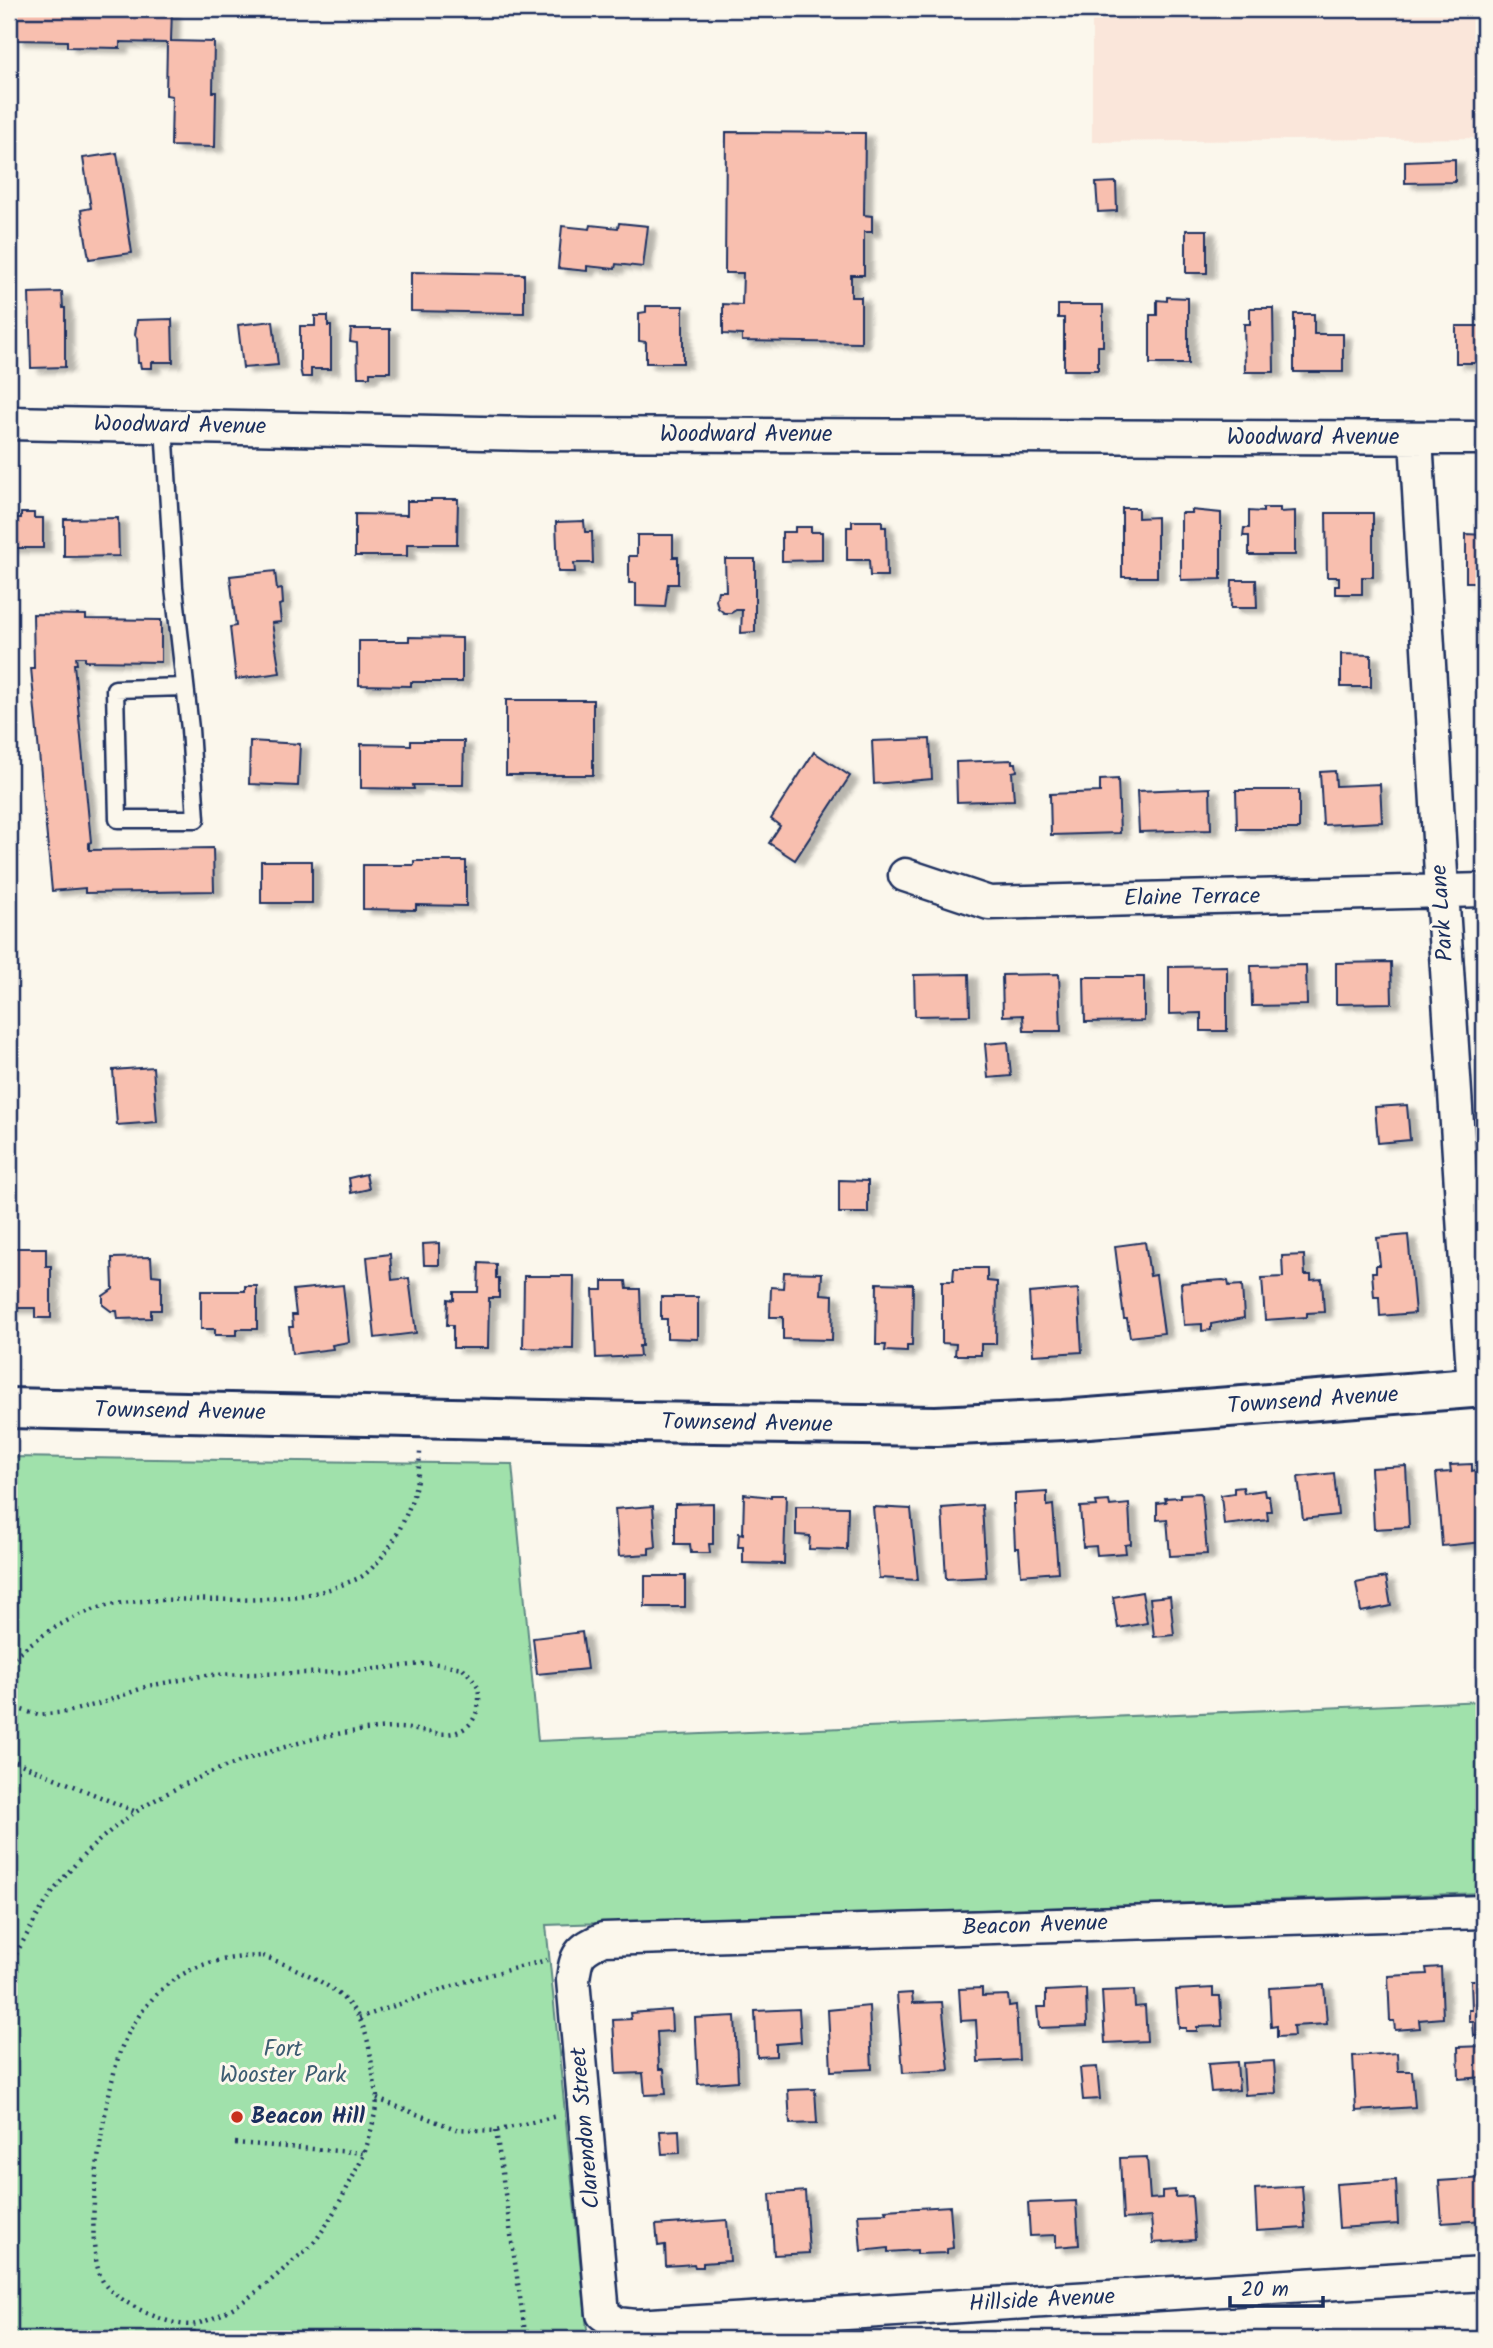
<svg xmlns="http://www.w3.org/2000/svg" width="1493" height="2348" viewBox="0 0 1493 2348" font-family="Kalam,sans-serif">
<defs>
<filter id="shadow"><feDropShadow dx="8" dy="4.5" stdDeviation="2" flood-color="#0004"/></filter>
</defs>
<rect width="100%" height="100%" fill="#fbf7ec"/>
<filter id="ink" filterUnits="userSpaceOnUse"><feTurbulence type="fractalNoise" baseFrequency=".0143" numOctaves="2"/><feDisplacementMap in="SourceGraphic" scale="14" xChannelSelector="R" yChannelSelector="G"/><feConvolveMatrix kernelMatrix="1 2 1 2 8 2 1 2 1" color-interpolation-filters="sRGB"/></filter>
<g filter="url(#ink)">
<path fill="#fae6da" d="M1092,9H1484V138L1092,142Z"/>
<path fill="#a0e1ab" stroke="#5e8884" stroke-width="2" d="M9,1457L512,1464L538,1741L1484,1701V1893L546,1925L588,2339H9Z"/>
<path fill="#f8bfaf" stroke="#1b2f5e" stroke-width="2" filter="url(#shadow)" d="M17,9H172L171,41L214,42L213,92H216L215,147L171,146L172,96L166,95L167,43L120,42V48L67,47V41L16,40Z
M726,132L865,133L864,215L872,216V232H864V275H851V297H861V343L742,341V335L723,334V304L742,305L743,273H725Z
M117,153L132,253L89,259L81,210L91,208L83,158Z
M1455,159V182L1405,183V161Z
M1116,182L1117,211L1098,212L1096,183Z
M619,223L648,226L643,267L616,264L615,269L587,266V271L558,268L562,226L590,229L591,225L618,228Z
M1186,230H1207V273H1186Z
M411,272L524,274V313L411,311Z
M62,292L63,308H65V367L31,368L29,293Z
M1167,297L1188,298V364H1150V315H1157V300L1167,301Z
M1058,305H1103V346H1098V370H1064V318H1058Z
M646,306H683V363H646V342L639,341V313L646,312Z
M1250,308H1273L1274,372H1245L1244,324H1250Z
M1294,314H1314V334H1343V372H1294Z
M315,316H328V326H331V369H311V377H302L300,369V326H315Z
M172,319L173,362H152V368H141L140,363H138L137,338L135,335L137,320Z
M273,321L278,365L243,368L238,325Z
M1456,326H1484V363H1456Z
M351,329H390V372H370V377H358L357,343L350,342Z
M431,499H458L457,544H407V556H355V514L407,515V501H431Z
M1122,508H1138V518L1157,517V577H1122Z
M1263,508H1280V512L1295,511V555H1249V536H1243L1244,528H1249V511L1263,512Z
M1191,510L1221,513V579L1181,580V513H1192Z
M21,513H34V518H43V548H9V518H21Z
M1326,513H1373V577H1362V594H1335V586H1339V577H1327Z
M118,518L119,556L64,557V519Z
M584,521L585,532H592L593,563H574L575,572H558L556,522Z
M852,521H882V527H886L887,576H870L869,560H847V527H852Z
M795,527H811V532H822V560L782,561V532H795Z
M1466,534L1484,535V579H1477V582H1466Z
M637,535H673V557H678V584H668L665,607L636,606V583H629V556H637Z
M725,559H755V632L741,633L742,610H736L731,613H724L718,608L716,600L718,591H726Z
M275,571L277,590L282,589L283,604L279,605L281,622L272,623L280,673L236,679L230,627L236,626L230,576Z
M1232,580H1256L1257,608H1231Z
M33,614L86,615V619L161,620V662L85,661V657H76L77,664H74L91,842L89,843V850L213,848L214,891L85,893V888L52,891L31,668H34Z
M409,637L462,638V682H411V686L359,685V641H409Z
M1341,654L1371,655V687H1341Z
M506,700H593V775H506Z
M930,739L932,779L874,784L872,741Z
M250,741L300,744L298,786L249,784Z
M411,741H464L463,785H413L414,789L361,788V744L411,745Z
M814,752L850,776L795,860L769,843L780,826L771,819Z
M1012,760V763H1016L1017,771L1012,772L1014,800L957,802L956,762Z
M1335,771L1336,786L1380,784L1382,822L1323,825L1320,772Z
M1118,779L1120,833L1051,835L1050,794L1100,792V780Z
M1210,788L1211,830L1139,832L1137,791Z
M1236,790H1299V829H1237Z
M261,861H312V903H261Z
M414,861H466V906L416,905V910L363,909V865H414Z
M1391,962L1392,1003L1336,1004V963Z
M1306,965L1307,1005L1252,1006L1251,966Z
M1227,966V1031H1201V1013L1169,1014V967Z
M969,974L970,1015L915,1016L914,975Z
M1059,974L1061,1031H1024L1023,1015L1003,1016L1002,975Z
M1084,977H1144V1021L1085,1022Z
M1008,1042L1011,1076L988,1078L985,1044Z
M153,1067L157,1122L117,1125L113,1070Z
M1407,1105L1410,1140L1378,1143L1375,1107Z
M366,1174L369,1189L351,1193L349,1178Z
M839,1180L868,1181V1213H839Z
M1408,1235L1415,1313L1380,1316L1379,1297H1374L1372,1272H1376V1265H1380L1377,1238Z
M1145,1242L1150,1276L1156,1275L1164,1333L1130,1337L1127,1319H1124L1115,1246Z
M439,1243V1265H424L423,1244Z
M9,1248H46V1266H51V1318H35V1308H9Z
M390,1254L392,1280L409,1278L416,1333L375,1338L367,1257Z
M1304,1255L1305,1275H1311V1280L1322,1279L1324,1312L1307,1313V1317L1265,1320L1262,1278L1283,1277L1282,1256Z
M151,1257L152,1275L161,1276V1310H151V1318L118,1319L117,1311H111L103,1305V1296L113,1289L112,1258Z
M479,1263L496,1264V1278H499V1298H489L488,1348H453V1325H447L448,1299L454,1300V1292H478Z
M954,1268H987V1281L997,1282L996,1344H981V1355H955L956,1344L942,1343V1281H953Z
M784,1272L822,1273L821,1294L833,1295L832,1340L783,1339V1317H770L771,1287L783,1288Z
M524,1276H574L573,1349L523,1348Z
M1223,1280L1228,1281L1229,1286L1242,1285L1244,1318L1211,1324V1330L1202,1331V1324L1184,1325L1181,1283Z
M603,1281H626L627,1289H640L642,1346H639L640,1356L596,1358L593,1290H603Z
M877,1283L913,1284L912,1346H907V1352L885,1351L886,1345H876Z
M343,1285L349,1342L332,1345L333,1349L292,1354L289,1327H293L292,1315H296L293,1290Z
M245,1286H257V1329H237V1335H215V1329H201V1291H245Z
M1078,1289L1082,1352L1033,1355L1029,1293Z
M661,1297H698V1339L667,1338V1319H661Z
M1472,1464V1471L1476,1470L1477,1495L1480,1494L1484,1542L1442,1546L1436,1473L1451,1472L1450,1465Z
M1406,1466L1409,1527L1374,1529L1371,1468Z
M1334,1473L1338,1515L1303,1519L1298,1477Z
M1243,1487L1244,1493L1264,1490L1265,1496H1269L1271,1511H1267L1268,1520L1224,1525L1221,1495L1234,1493V1488Z
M1047,1492V1506L1053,1505L1058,1572L1021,1575L1019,1548H1015L1013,1504H1015V1494Z
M1200,1493L1202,1495L1207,1554L1170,1556L1167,1519L1157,1520V1503L1166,1502L1165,1498L1180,1497V1494Z
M744,1494L771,1497V1495H786L784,1564L743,1563V1547H738L739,1533L743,1534Z
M1109,1501L1110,1506L1129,1504L1131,1544L1125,1545L1126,1553L1097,1555L1096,1546L1083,1547L1080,1507L1097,1506L1096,1502Z
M713,1503V1544H709L710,1553H691L690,1544H675V1504Z
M982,1505L986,1577L946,1579L942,1508Z
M653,1506L656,1547L649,1548V1554L619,1556L615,1509Z
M796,1506L848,1507L847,1550L809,1549L810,1536L796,1535Z
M873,1507L911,1509L918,1580L879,1578Z
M645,1576H685V1607H645Z
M1386,1577L1391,1606L1361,1612L1356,1583Z
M1142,1592L1147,1623L1118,1628L1113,1597Z
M1170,1596L1174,1635L1154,1637L1150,1598Z
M582,1632L587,1669L537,1674L533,1638Z
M1441,1967L1443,2018L1419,2020L1420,2028L1395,2030L1394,2021H1390L1388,1976L1427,1974L1426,1968Z
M1471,1980H1484V2036H1474L1473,2021H1469V2010H1472Z
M1324,1985L1327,2024L1293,2026L1294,2036L1277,2037V2026L1271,2027L1269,1988Z
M982,1988V1996L1008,1995L1009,2006L1016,2005L1019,2060L978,2062L976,2020L961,2021L959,1989Z
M1213,1988V1996H1220L1222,2026L1197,2027V2031H1186V2028H1179L1176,1990Z
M1086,1989L1087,2026L1039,2028L1037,2007H1046V1991Z
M1134,1990L1135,2007L1145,2006L1147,2041L1105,2043L1102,1991Z
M912,1993L913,2003L942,2002L949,2070L903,2073L897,1994Z
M869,2006L872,2069L831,2071L828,2010Z
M799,2009L801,2042L776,2044V2056L757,2057L755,2011Z
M671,2010L672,2031L657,2032L659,2069H664L666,2094L645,2095L643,2073L616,2074L613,2020L631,2019L630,2013Z
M735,2016L738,2081L698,2084L695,2018Z
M1484,2046V2077L1459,2079L1458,2047Z
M1397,2053L1398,2071H1412L1415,2107L1356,2111L1353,2056Z
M1274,2061L1276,2093L1245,2095L1243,2063Z
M1237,2062L1239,2090L1211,2092L1208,2064Z
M1097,2067L1100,2099L1083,2100L1080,2068Z
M815,2089L817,2123L790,2124L788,2090Z
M679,2130L680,2153L662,2154L660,2131Z
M1147,2157L1150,2199L1162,2198V2191L1175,2190V2197L1192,2196L1195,2240L1153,2243L1151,2217L1123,2219L1120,2158Z
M1484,2178V2220L1442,2223L1439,2181Z
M1396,2180L1398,2224L1339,2228L1336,2184Z
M1302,2186L1305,2228L1257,2231L1255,2189Z
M805,2191L809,2253L774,2255L770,2194Z
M1076,2201L1079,2245L1056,2247V2235L1030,2236L1028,2203Z
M950,2206L953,2248L947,2249V2253L917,2254V2250L888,2252V2248L861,2251L858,2214L886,2213L885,2210Z
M727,2220L730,2261L703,2263V2267H695L694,2264L666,2266L665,2245L658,2246L656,2225Z
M1391,2335V2339H1327Z"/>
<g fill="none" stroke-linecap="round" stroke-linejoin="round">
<g stroke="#1b2f5e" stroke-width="21">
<path id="service" d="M164,426L174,587L190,729L196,819H118L115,689L185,687"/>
</g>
<g stroke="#1b2f5e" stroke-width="37">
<path id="minor" d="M9,423L530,434L1484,438
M1416,438L1442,891L1474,1388
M905,875L989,903L1484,890
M1484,1912L603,1939C579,1950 576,1954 573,1980L603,2314L617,2324L635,2326L1484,2274"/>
</g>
<g stroke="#1b2f5e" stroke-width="44">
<path id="secondary" d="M9,1408L635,1422L936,1426L1063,1420L1484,1387"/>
</g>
<path stroke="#1b2f5e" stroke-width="4.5" stroke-dasharray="2 5" stroke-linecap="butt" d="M9,1661C38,1636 73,1613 111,1605C185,1591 275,1612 344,1584C351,1581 359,1579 364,1575C377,1565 390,1548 397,1534C411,1508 419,1482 420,1452
M9,1706L38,1715L67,1712L102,1703L148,1686L207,1675L347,1672L432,1663L463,1668C467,1673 474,1679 477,1685C482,1698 478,1720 465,1728C446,1741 419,1728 398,1728C382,1728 365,1730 350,1732C318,1736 287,1746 257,1756C159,1787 80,1836 30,1929C23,1942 13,1957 9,1971
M9,1759L134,1811
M263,1956C297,1969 339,1984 359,2018C368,2034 371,2056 373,2074C374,2082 377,2092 377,2100C375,2117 368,2146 361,2161C347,2188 334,2215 316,2240C310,2248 301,2254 293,2261C265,2286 233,2314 196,2324C175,2330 120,2303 106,2286C77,2250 105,2096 120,2052C127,2031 144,2006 160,1991C190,1963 224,1957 263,1956Z
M359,2018L473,1979L547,1960
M377,2099L456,2129L496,2131L557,2116
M496,2131L526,2339
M235,2143L365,2153
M9,2332L10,2339
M193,2339L194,2325"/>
<use href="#service" stroke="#fbf7ec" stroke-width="16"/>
<use href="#minor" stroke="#fbf7ec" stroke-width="32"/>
<use href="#secondary" stroke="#fbf7ec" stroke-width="38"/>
</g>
</g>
<circle fill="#c8321e" stroke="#fbf7ec" stroke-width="2.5" cx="237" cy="2117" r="7"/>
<g text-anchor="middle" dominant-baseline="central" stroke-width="6" stroke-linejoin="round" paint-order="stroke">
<g font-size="23" fill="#1b2f5e" stroke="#fbf7ec">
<text transform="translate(180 426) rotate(1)">Woodward Avenue</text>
<text x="746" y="435">Woodward Avenue</text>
<text x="1313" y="438">Woodward Avenue</text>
<text transform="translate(1192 898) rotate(-1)">Elaine Terrace</text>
<text transform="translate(1443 913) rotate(-94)">Park Lane</text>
<text transform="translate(1313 1401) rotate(-4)">Townsend Avenue</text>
<text transform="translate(180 1412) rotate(1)">Townsend Avenue</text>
<text transform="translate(747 1424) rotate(1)">Townsend Avenue</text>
<text transform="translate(1035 1926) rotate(-2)">Beacon Avenue</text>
<text transform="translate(586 2128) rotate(-95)">Clarendon Street</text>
<text transform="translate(1042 2301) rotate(-3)">Hillside Avenue</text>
</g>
<g font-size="23" fill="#3c5c71" stroke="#fbf7ec">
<text x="283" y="2050">Fort<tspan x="283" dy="26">Wooster Park</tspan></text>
</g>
<g font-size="23" font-weight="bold" fill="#1b2f5e" stroke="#fbf7ec" text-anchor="start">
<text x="251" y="2117">Beacon Hill</text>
</g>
</g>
<rect width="1493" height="2348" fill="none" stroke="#fbf7ec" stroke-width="35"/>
<rect x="18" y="18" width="1458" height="2313" fill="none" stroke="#1b2f5e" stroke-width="2.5" filter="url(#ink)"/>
<path d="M1230 2296v10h93v-10" fill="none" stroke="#1b2f5e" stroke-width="3.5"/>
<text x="1241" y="2296" font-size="21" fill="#1b2f5e" stroke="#fbf7ec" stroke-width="5" paint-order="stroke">20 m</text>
</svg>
